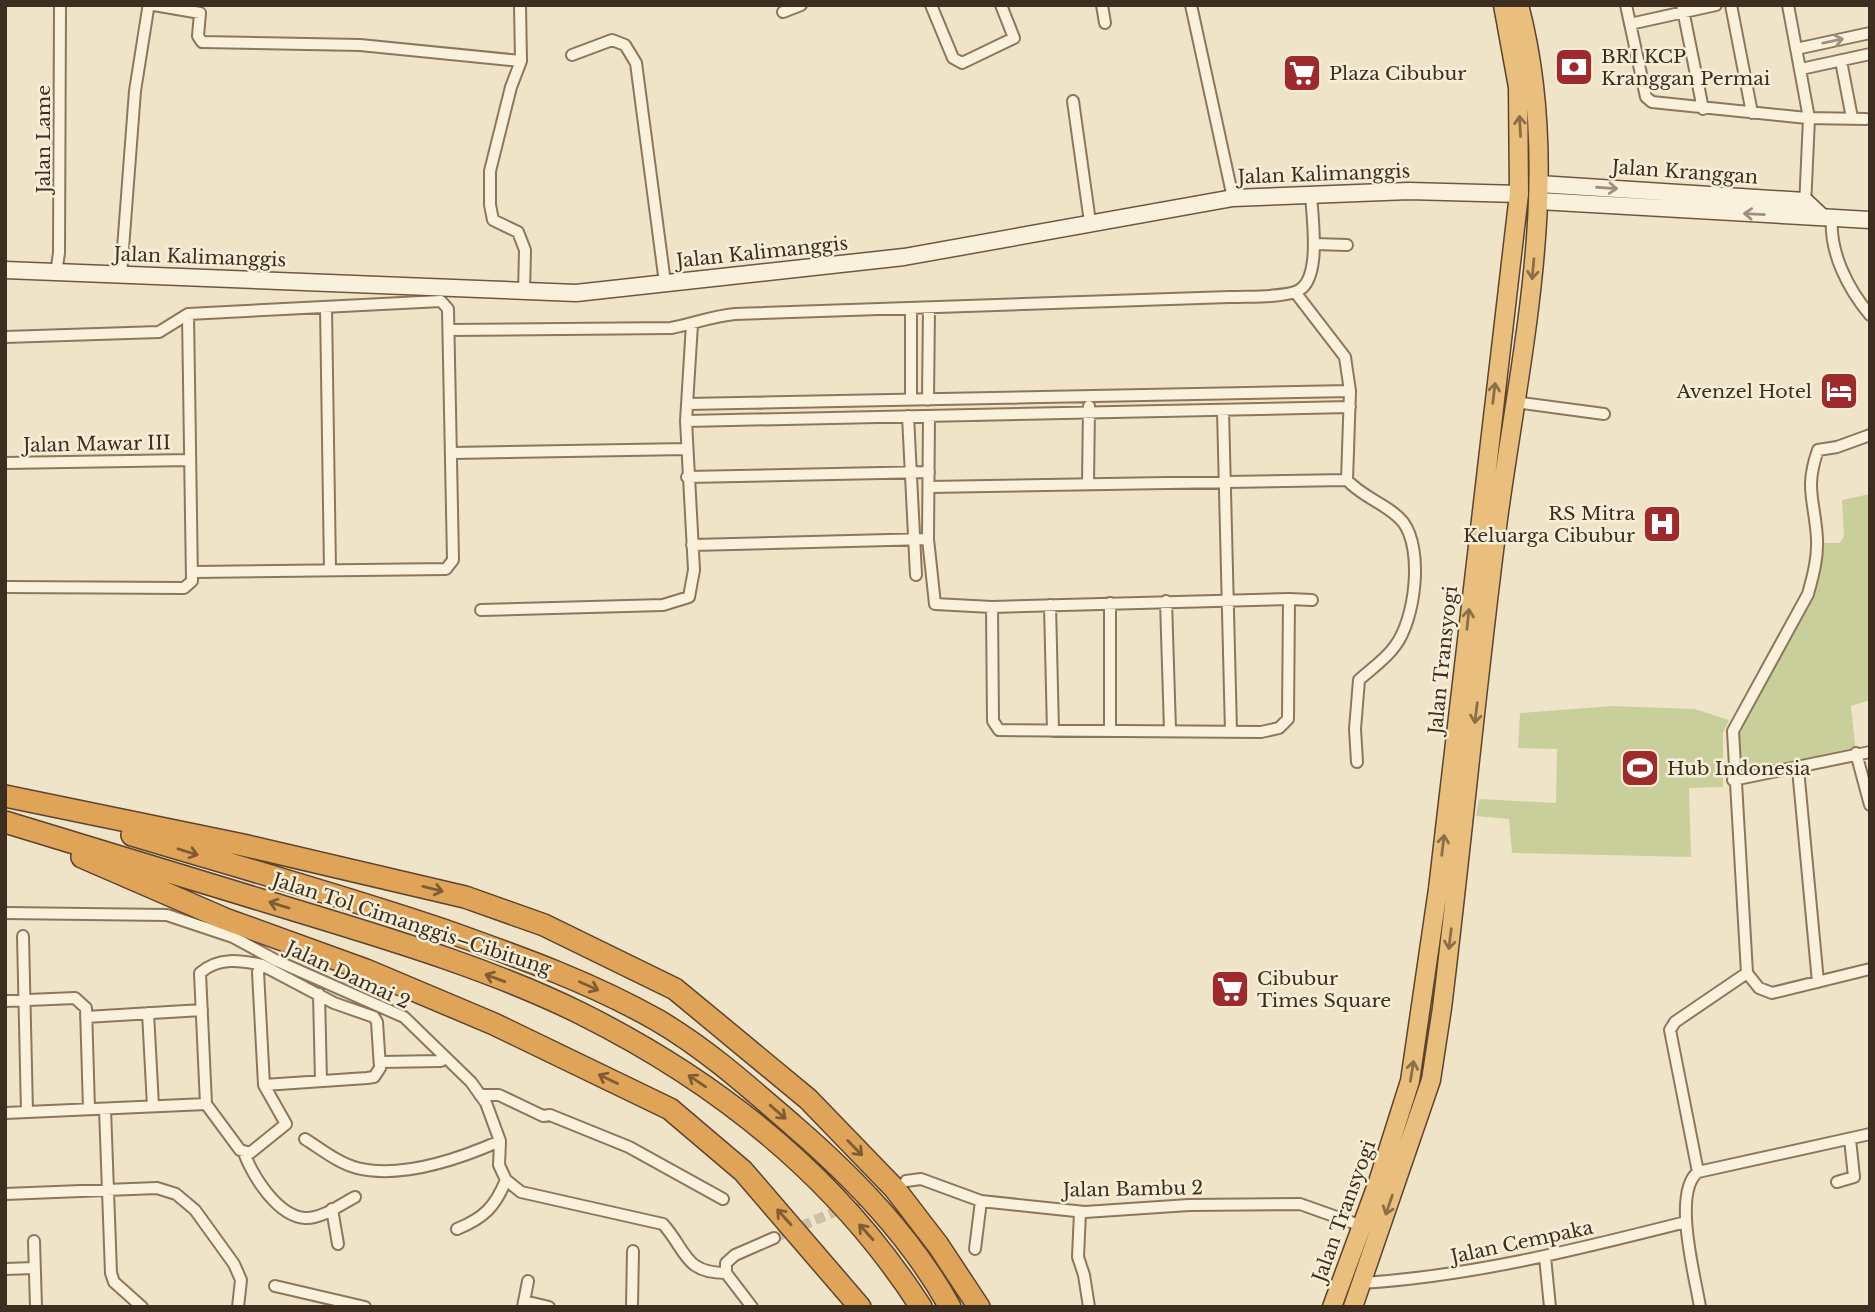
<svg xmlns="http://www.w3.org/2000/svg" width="1875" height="1312" viewBox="0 0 1875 1312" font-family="'Libre Baskerville',serif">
<rect width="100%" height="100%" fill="#f0e4c8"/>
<path fill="#c9cf9b" d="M1870,494V700L1851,706L1856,753L1737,774V737L1740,724L1814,596L1821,573V543H1840L1844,536L1842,500Z
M1612,706L1695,709L1729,720L1723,733V787L1689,788L1691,857L1512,853L1509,819L1476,816L1479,799L1556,803L1557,749L1518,748L1520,713Z"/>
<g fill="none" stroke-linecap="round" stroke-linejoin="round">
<path stroke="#ccc0a6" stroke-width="10" stroke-dasharray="10 5" stroke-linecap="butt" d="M774,1238L894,1186"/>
<g stroke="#8d765c" stroke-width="14">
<path id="minor" d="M154,5L200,13L198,36L202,42L360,45L521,61
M520,5L521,61L511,87L490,171V205L493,220L518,232L525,250L524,293
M931,5L953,58L962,63L1014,38L1001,5
M1102,5L1105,23
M1191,5L1233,198
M1626,5L1646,97L1652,102L1807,118L1866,119
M1682,5L1703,109
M1731,5L1752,113
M1788,5L1809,118L1805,207
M783,12L801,5
M1630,24L1716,5
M1796,49L1870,33
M572,55L612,40L625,45L636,63L665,283
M1841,61L1852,118
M1801,69L1870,54
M1073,101L1090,222
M1832,217C1829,252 1848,289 1870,315
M1314,244L1347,245
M56,273L59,253L60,5
M121,275L135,91L148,9L151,5
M1295,292L1345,357L1350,391L1347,480C1363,498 1388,504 1403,522C1424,550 1415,620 1395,646C1386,659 1371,669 1359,680L1355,729L1357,762
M326,307L330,570
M449,330L671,328C693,324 712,316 735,314L1229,297C1249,296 1275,298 1295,292C1323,284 1312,217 1311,194
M5,337L159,332L188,314L441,301L448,309L453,560L446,569L194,572
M911,400V309
M928,400L929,308
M1515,402L1604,414
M687,404L1350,391
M1223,410L1231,732
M908,416L916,575
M929,416L928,539L935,604L992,607L1289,599L1288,719L1279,728L1261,732L999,730L993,721L992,607
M686,421L1350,407
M1870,435L1837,447L1818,450C1804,489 1815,501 1817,539C1818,558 1813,576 1808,594L1733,731L1747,973L1759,988L1772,993L1870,969
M452,453L687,449
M5,463L189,460
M687,477L929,472
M1088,484L1089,406
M929,487L1347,480
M692,545L928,539
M5,587L184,588L192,581L188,314
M1289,599L1312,600
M1166,601L1170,730
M1050,605L1053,731
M481,610L663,605L689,597L694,570L686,421L692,324
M1110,730V603
M1856,753L1870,805
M1798,769L1818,982
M1733,780L1870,752
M5,913L167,915L233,937L277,961L404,1017L471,1082L486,1103L500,1141L499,1165L506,1180L521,1192L663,1224C687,1251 684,1273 726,1273
M23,936L27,1112
M262,965C240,960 218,957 200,973L206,1104L240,1150L250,1153L286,1124L264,1085L258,972L262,965L334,1003L374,1017L377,1022L380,1068L374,1077L367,1078L264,1085
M319,994L321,1081
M5,1001L75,998L86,1008L89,1109
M148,1013L153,1106
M86,1017L202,1010
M380,1062L441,1061
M480,1095H499L543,1116L550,1115L629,1147L723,1199
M105,1109L111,1273L114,1282L142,1307
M5,1113L206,1104
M305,1139C321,1149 338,1163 357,1168C401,1179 459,1159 500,1141
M244,1153C253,1176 277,1216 305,1218C322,1219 341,1204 355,1197
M1698,1172L1670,1030L1675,1022L1747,973
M906,1181L921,1179L981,1201L1085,1212L1189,1205L1300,1204L1362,1226
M1837,1182L1854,1177L1850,1139
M5,1194L157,1188L176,1194L195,1210L234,1264L241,1280L238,1307
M332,1209L338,1244
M1080,1212L1078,1257L1084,1275L1089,1307
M457,1229C484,1218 495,1207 506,1180
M34,1241L36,1307
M975,1249L981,1201
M1545,1257L1550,1307
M5,1269L34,1268
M1362,1283C1473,1276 1579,1249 1686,1222
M275,1286L365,1307
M524,1301L549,1307
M523,1307L528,1281
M632,1307L633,1251
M752,1307L726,1273V1263L735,1255L774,1238
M1700,1307C1695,1276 1672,1192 1698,1172L1870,1134"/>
</g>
<g stroke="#6f573f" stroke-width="19">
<path id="secondary" d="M1539,184L1805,201L1822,217
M1539,201L1870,220
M5,270L576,293L904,257L1233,198L1409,191L1519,194"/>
</g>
<g stroke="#5b4430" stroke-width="21">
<path id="trunk" d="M1332,1307L1378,1182L1410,1081L1438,889L1519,194L1518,87L1503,5
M1353,1307L1431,1080L1442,1008C1462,845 1477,681 1498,519C1521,349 1564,175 1519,5"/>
</g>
<g stroke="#5b4430" stroke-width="24">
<path id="motorway" d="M5,796L243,845L465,897L544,925L675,989L808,1099L895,1189L938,1245L979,1307
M5,822C97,850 189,878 281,906C382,937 487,967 582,1014C718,1082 838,1178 921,1307
M132,835C239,867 347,897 452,933C522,958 592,983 657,1020C707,1049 751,1089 795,1127C855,1179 911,1237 950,1307
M82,857L225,919L366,970L494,1024L670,1109L743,1171L860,1307"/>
</g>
<use href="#minor" stroke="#faf1dc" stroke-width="10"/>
<use href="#secondary" stroke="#faf1dc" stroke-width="16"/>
<use href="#trunk" stroke="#eabe7c" stroke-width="18"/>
<use href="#motorway" stroke="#e0a458" stroke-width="21"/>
</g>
<defs><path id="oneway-shaft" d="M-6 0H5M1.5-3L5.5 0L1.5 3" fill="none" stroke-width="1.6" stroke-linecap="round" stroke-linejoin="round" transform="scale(1.75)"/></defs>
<g stroke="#9c907e">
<use href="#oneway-shaft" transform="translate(1833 41) rotate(-12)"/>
<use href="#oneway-shaft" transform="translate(1607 188) rotate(4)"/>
<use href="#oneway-shaft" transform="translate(1754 214) rotate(-177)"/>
</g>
<g stroke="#8b6f49">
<use href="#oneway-shaft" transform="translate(1520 126) rotate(-93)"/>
<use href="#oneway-shaft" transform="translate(1533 269) rotate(95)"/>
<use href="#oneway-shaft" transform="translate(1494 393) rotate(-83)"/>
<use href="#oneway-shaft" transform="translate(1468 619) rotate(-84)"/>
<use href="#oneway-shaft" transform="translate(1476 713) rotate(97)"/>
<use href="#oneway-shaft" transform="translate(1443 845) rotate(-83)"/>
<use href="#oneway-shaft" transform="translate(1450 939) rotate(97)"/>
<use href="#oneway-shaft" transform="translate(1412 1071) rotate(-81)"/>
<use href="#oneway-shaft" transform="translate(1389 1205) rotate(109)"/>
</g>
<g stroke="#7e5d36">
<use href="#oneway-shaft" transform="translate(188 852) rotate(17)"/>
<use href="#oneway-shaft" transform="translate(433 889) rotate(14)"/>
<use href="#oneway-shaft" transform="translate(279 905) rotate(-163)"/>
<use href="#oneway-shaft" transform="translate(495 978) rotate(-160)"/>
<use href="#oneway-shaft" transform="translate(589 986) rotate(24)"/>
<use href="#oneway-shaft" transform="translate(608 1079) rotate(-154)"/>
<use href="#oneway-shaft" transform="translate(697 1081) rotate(-146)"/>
<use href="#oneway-shaft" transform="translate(778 1112) rotate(41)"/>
<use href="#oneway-shaft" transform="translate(855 1148) rotate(46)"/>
<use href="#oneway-shaft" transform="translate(784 1217) rotate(-132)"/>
<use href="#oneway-shaft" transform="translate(866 1232) rotate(-132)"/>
</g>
<defs>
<g id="bank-square" transform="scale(2.0125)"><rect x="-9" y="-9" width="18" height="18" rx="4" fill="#9e2a2b" stroke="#f7eed8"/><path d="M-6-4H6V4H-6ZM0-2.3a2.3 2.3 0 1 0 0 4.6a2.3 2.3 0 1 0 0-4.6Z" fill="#fff"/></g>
<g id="supermarket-square" transform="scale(2.0125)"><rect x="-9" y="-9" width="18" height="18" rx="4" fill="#9e2a2b" stroke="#f7eed8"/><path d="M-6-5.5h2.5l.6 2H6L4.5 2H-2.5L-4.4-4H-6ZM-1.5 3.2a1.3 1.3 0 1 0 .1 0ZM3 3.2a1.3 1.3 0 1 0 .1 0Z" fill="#fff"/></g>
<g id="hotel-square" transform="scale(2.0125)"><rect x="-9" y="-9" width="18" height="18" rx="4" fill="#9e2a2b" stroke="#f7eed8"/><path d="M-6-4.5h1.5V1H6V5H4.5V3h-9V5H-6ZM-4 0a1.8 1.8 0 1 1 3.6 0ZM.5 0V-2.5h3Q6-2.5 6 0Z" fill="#fff"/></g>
<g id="hospital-square" transform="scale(2.0125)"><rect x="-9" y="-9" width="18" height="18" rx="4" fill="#9e2a2b" stroke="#f7eed8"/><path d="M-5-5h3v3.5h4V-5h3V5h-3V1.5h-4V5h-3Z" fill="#fff"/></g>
<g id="stadium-square" transform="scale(2.0125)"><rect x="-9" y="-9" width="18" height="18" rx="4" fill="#9e2a2b" stroke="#f7eed8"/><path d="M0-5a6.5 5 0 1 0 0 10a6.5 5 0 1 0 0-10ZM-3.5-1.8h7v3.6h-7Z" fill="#fff"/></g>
</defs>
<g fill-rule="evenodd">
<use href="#bank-square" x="1574" y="67"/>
<use href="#supermarket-square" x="1302" y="73"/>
<use href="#hotel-square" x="1839" y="391"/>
<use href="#hospital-square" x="1662" y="524"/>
<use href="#stadium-square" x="1640" y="768"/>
<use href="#supermarket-square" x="1230" y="989"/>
</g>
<g text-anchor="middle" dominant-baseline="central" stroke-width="5" stroke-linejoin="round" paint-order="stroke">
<g font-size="19" fill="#3d2e20" stroke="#f7eed8" text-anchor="start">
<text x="1601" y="56">BRI KCP<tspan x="1601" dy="22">Kranggan Permai</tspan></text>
<text x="1329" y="73">Plaza Cibubur</text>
<text x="1812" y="391" text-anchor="end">Avenzel Hotel</text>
<text x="1635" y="513" text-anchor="end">RS Mitra<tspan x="1635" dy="22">Keluarga Cibubur</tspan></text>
<text x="1667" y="768">Hub Indonesia</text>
<text x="1257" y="978">Cibubur<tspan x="1257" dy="22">Times Square</tspan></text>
</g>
<g font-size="19" fill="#3d2e20" stroke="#f7eed8">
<text transform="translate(43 139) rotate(-90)">Jalan Lame</text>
<text transform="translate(1685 172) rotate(4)">Jalan Kranggan</text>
<text transform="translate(1324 174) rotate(-2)">Jalan Kalimanggis</text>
<text transform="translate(762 252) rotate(-6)">Jalan Kalimanggis</text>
<text transform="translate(200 257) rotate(2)">Jalan Kalimanggis</text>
<text transform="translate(97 444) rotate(-1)">Jalan Mawar III</text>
<text transform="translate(1443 660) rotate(-84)">Jalan Transyogi</text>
<text transform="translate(412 924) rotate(18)">Jalan Tol Cimanggis–Cibitung</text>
<text transform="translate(348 975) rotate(25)">Jalan Damai 2</text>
<text transform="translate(1133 1189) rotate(-1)">Jalan Bambu 2</text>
<text transform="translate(1344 1211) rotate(-70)">Jalan Transyogi</text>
<text transform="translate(1522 1242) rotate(-12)">Jalan Cempaka</text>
</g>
</g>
<rect width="1875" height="1312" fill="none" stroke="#3d2e20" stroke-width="14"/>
</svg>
